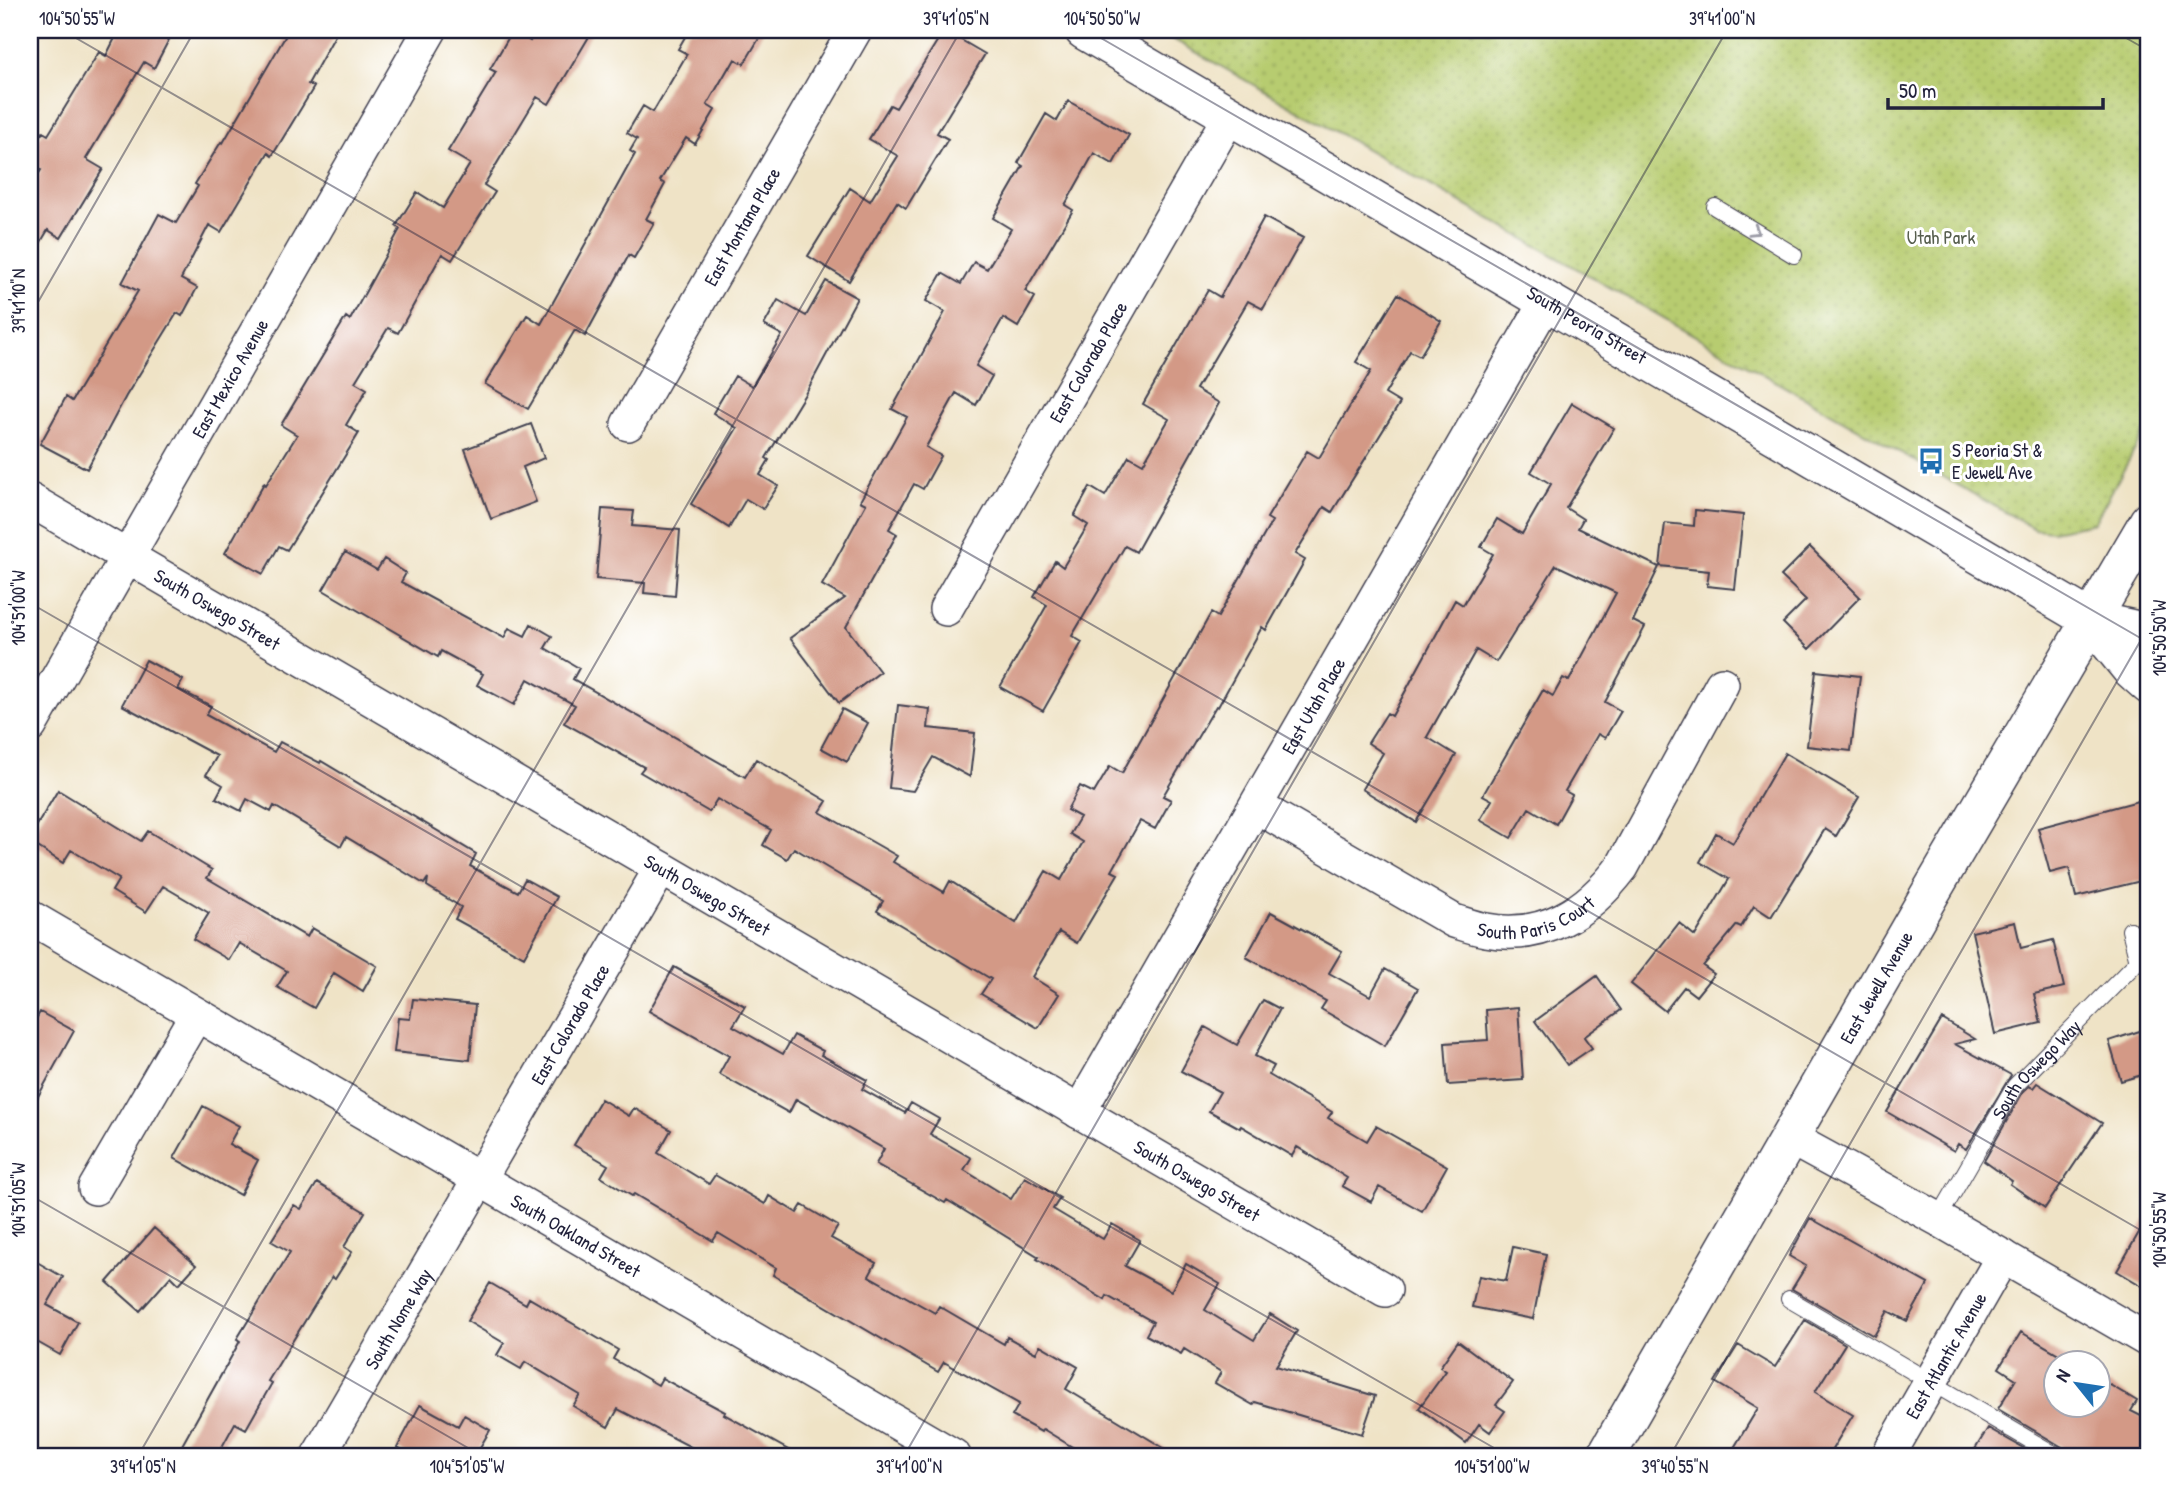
<svg xmlns="http://www.w3.org/2000/svg" width="2179" height="1486" viewBox="0 0 2179 1486" font-family="'Patrick Hand',sans-serif">
<defs>
<pattern id="grass-dots" width="8" height="8" patternUnits="userSpaceOnUse" patternTransform="scale(1.75)"><rect width="8" height="8" fill="#b7cc70"/><path d="M2 2h.1M6 6h.1" fill="none" stroke="#9daf62" stroke-width="1.8" stroke-linecap="round"/></pattern>
</defs>
<rect width="100%" height="100%" fill="#fff"/>
<filter id="ink" filterUnits="userSpaceOnUse"><feTurbulence type="fractalNoise" baseFrequency=".0143" numOctaves="2"/><feDisplacementMap in="SourceGraphic" scale="14" xChannelSelector="R" yChannelSelector="G"/><feConvolveMatrix kernelMatrix="1 2 1 2 8 2 1 2 1" color-interpolation-filters="sRGB"/></filter>
<filter id="wash" filterUnits="userSpaceOnUse"><feTurbulence type="fractalNoise" baseFrequency=".00686" numOctaves="4" result="noise"/><feDisplacementMap in="SourceGraphic" scale="28" xChannelSelector="R" yChannelSelector="G"/><feGaussianBlur stdDeviation="1.57" result="paint"/><feColorMatrix in="noise" values="0 0 0 0 0 0 0 0 0 0 0 0 0 0 0 0 0 1.4 0 .05"/><feComposite in="paint" operator="in"/></filter>
<g filter="url(#wash)">
<rect width="100%" height="100%" fill="#efe3c6"/>
<path fill="url(#grass-dots)" stroke="#6c7756" stroke-width="2" d="M1157,30H2149V424L2094,523L2052,531L2035,529Z"/>
<g id="blocks">
<path fill="#d39986" d="M119,30H174L154,68L144,62L86,159L103,169L61,238L48,230L30,260V188L41,170L30,163V153L43,132L48,135L99,52L106,56Z
M289,30H338L308,84L314,87L272,156L268,153L221,232L209,225L181,279L197,288L182,316L177,313L126,396L87,469L40,444L66,397L72,401L138,291L122,283L159,214L176,223L198,186L195,184L221,142L223,143Z
M513,30L530,41L537,30H593L549,104L537,97L484,185L495,192L452,260L442,254L398,333L388,328L355,382L367,389L346,425L359,433L287,550L279,546L263,574L225,553L264,483L266,485L297,435L281,425L346,317L350,320L400,229L396,226L417,192L443,208L470,164L448,151L496,72L490,69Z
M689,30H764L744,64L735,59L730,68L729,67L707,105L715,110L695,144L686,138L660,181L665,184L646,219L654,223L634,258L629,255L585,336L575,330L528,409L485,384L527,315L541,324L635,154L630,151L637,139L627,133L643,106L653,112L687,54L678,49Z
M944,30L985,54L937,133L948,139L906,208L897,202L849,281L808,256L850,188L870,201L898,156L869,139L890,105L896,108Z
M1068,101L1129,135L1113,164L1094,153L1065,205L1073,210L1025,291L1035,297L1018,327L1003,318L976,366L992,376L976,405L956,393L926,447L941,456L923,489L914,484L889,529L897,534L846,627L880,672L839,703L790,638L845,598L822,585L866,504L860,501L907,417L892,409L945,312L926,301L942,273L961,284L974,262L987,269L1011,229L993,218L1023,166L1018,163L1046,114L1057,121Z
M1264,217L1303,238L1263,309L1248,301L1196,389L1219,403L1136,552L1125,546L1072,636L1082,642L1043,711L1000,687L1047,605L1034,597L1055,561L1063,567L1088,525L1074,516L1090,487L1105,496L1129,456L1143,464L1169,419L1143,404L1208,290L1220,297Z
M826,281L857,298L808,389L766,458L769,460L760,475L778,486L763,509L746,499L729,528L691,504L737,428L713,413L735,376L752,386L782,335L764,325L778,300L806,316Z
M1398,294L1441,321L1420,356L1410,351L1385,394L1400,403L1332,512L1324,507L1295,554L1305,560L1266,630L1262,627L1218,707L1216,706L1163,796L1171,800L1155,829L1140,821L1112,871L1118,874L1077,943L1059,932L1032,977L1059,994L1038,1028L981,994L991,979L877,911L883,901L794,848L787,859L763,845L771,830L717,799L709,812L640,772L644,767L564,723L575,705L528,679L514,705L477,685L483,674L441,651L438,657L323,590L345,552L377,570L384,559L406,573L401,582L504,638L509,628L525,636L531,624L552,636L545,648L579,668L573,679L745,777L756,759L827,801L820,812L897,856L893,862L944,892L950,881L1016,923L1046,871L1061,880L1083,842L1070,834L1080,817L1067,810L1080,786L1094,793L1110,766L1122,773L1211,613L1218,617L1272,521L1267,518L1307,451L1319,458L1371,371L1356,362Z
M1572,403L1614,428L1566,508L1583,519L1578,528L1659,567L1633,621L1645,627L1605,702L1621,711L1605,738L1598,734L1565,791L1572,795L1556,824L1529,808L1511,838L1480,820L1492,800L1483,795L1543,690L1553,696L1563,678L1569,681L1616,593L1556,565L1496,662L1476,650L1427,737L1456,755L1416,822L1362,789L1383,753L1368,743L1387,713L1392,716L1455,600L1463,605L1493,554L1481,547L1497,519L1522,534L1551,484L1531,472Z
M531,424L544,458L523,467L536,502L491,519L465,449Z
M602,509L634,511L632,526L680,530L675,596L644,593L645,583L596,579Z
M1695,510L1743,515L1735,589L1707,586L1709,571L1660,566L1665,523L1694,526Z
M1810,547L1860,597L1809,649L1783,623L1806,600L1781,576Z
M146,660L183,680L178,689L211,706L206,715L274,752L280,742L320,763L321,761L476,854L470,866L518,892L525,879L557,897L524,957L455,919L461,907L427,886L428,878L424,884L346,837L341,846L274,806L271,812L247,799L241,811L216,798L223,785L206,775L217,756L122,705Z
M1816,671L1860,676L1851,751L1807,746Z
M898,705L930,709L928,728L975,733L970,777L933,757L913,791L889,788Z
M842,709L868,723L847,762L821,748Z
M1785,753L1859,797L1836,836L1825,829L1771,917L1754,906L1741,927L1737,925L1703,966L1714,974L1696,996L1684,987L1665,1011L1631,984L1679,923L1695,936L1729,879L1700,862L1716,833L1733,843Z
M58,790L141,841L148,831L212,870L207,878L307,937L312,928L377,966L363,991L334,973L314,1008L277,987L287,971L239,943L229,960L193,939L209,913L163,886L146,912L112,891L119,879L71,850L63,863L30,842V837Z
M2149,798V879L2076,897L2069,868L2050,873L2038,828Z
M1271,912L1342,951L1329,973L1370,996L1385,969L1418,988L1385,1046L1321,1009L1326,1001L1246,957Z
M2015,922L2021,948L2053,940L2064,987L2034,994L2041,1023L1995,1034L1972,932Z
M674,967L745,1006L733,1026L783,1054L794,1035L823,1051L821,1055L867,1080L862,1089L905,1113L911,1103L939,1119L930,1134L971,1158L964,1170L1011,1199L1025,1177L1060,1198L1053,1209L1103,1239L1112,1224L1140,1240L1125,1266L1171,1291L1186,1264L1220,1284L1205,1310L1254,1340L1270,1314L1297,1331L1276,1366L1375,1396L1362,1434L1255,1402L1253,1405L1215,1383L1221,1372L1184,1349L1181,1354L1146,1335L1153,1322L1107,1296L1105,1300L1037,1259L1039,1257L947,1200L945,1203L876,1164L884,1149L796,1099L789,1113L719,1074L729,1056L649,1011Z
M1597,976L1621,1010L1584,1037L1592,1048L1567,1065L1535,1021Z
M413,999L475,1005L470,1060L394,1052L398,1018L410,1019Z
M1263,1000L1280,1009L1255,1056L1274,1066L1269,1075L1332,1112L1328,1118L1367,1141L1376,1126L1447,1166L1422,1211L1379,1187L1371,1202L1342,1186L1347,1178L1297,1147L1292,1156L1241,1126L1240,1128L1209,1111L1220,1092L1181,1071L1205,1027L1237,1045Z
M1518,1007L1523,1080L1448,1085L1445,1043L1488,1040L1486,1010Z
M40,1012L74,1031L30,1111V1030Z
M1942,1019L1975,1039L1955,1044L2011,1075L1966,1149L1958,1144L1954,1151L1887,1112Z
M2149,1028V1073L2121,1081L2109,1041Z
M2037,1083L2102,1123L2045,1208L2010,1184L2012,1181L1984,1161L2023,1092L2029,1086L2033,1088Z
M601,1099L629,1116L634,1108L671,1130L658,1153L709,1184L715,1175L765,1204L769,1196L797,1213L802,1205L838,1226L831,1238L876,1263L869,1276L935,1313L939,1306L1004,1344L1007,1337L1036,1353L1040,1345L1078,1367L1066,1389L1177,1456H1087L1043,1429L1041,1432L1012,1416L1019,1404L944,1362L938,1372L773,1275L776,1268L718,1233L713,1241L634,1194L632,1196L601,1177L608,1165L574,1145Z
M203,1106L239,1126L229,1144L258,1160L240,1195L174,1158Z
M317,1183L365,1212L344,1247L352,1252L335,1279L332,1277L268,1381L272,1383L246,1429L235,1423L217,1456H176L240,1341L237,1339L290,1252L271,1241L294,1205L301,1209Z
M2149,1215V1290L2117,1271Z
M1810,1218L1928,1284L1907,1321L1888,1311L1874,1336L1792,1289L1806,1266L1789,1256Z
M154,1228L196,1265L179,1284L171,1276L140,1311L107,1282Z
M1513,1247L1546,1254L1533,1319L1472,1307L1479,1276L1506,1281Z
M30,1258L63,1277L47,1305L78,1322L60,1355L30,1338Z
M490,1283L526,1304L529,1298L618,1350L613,1359L658,1385L662,1378L725,1412L724,1414L799,1456H708L618,1409L608,1427L573,1406L580,1395L525,1362L521,1369L497,1355L504,1343L467,1321Z
M1805,1320L1845,1344L1815,1392L1853,1415L1828,1456H1729L1758,1408L1715,1382L1738,1345L1775,1367Z
M2021,1332L2074,1363H2056V1405H2098V1378L2137,1401L2131,1411L2149,1420V1456H2067L2062,1447L1998,1409L2016,1379L1999,1368Z
M1458,1341L1513,1382L1496,1405L1505,1411L1490,1432L1479,1424L1466,1443L1419,1408L1446,1371L1440,1367Z
M420,1405L458,1426L464,1415L490,1430L475,1456H412L397,1448Z
M1988,1428L2037,1456H1971Z"/>
</g>
</g>
<g filter="url(#ink)">
<use href="#blocks" fill-opacity="0" stroke="#413f50" stroke-width="2"/>
<g fill="none" stroke-linecap="round" stroke-linejoin="round">
<g stroke="#413f50" stroke-width="18">
<g id="lane">
<path d="M1715,207L1794,255"/>
<path id="s1" d="M1938,1219L2015,1086L2138,961L2130,930"/>
<path d="M1789,1299L2057,1456"/>
</g>
</g>
<g stroke="#413f50" stroke-width="36">
<g id="street">
<path id="s2" d="M628,424L855,30"/>
<path id="s3" d="M30,500L1385,1290"/>
<path id="s4" d="M946,609L1230,115"/>
<path id="s5" d="M30,726L430,30"/>
<path id="s6" d="M1256,806L1454,921C1464,924 1475,928 1486,930C1543,941 1589,911 1622,867L1722,684"/>
<path id="s7" d="M30,917L954,1456"/>
<path id="s8" d="M1079,1112L1547,300"/>
<path d="M1790,1138L1938,1219L2149,1341"/>
<path d="M95,1188L196,1015"/>
<path id="s9" d="M318,1456L661,868"/>
<path id="s10" d="M1888,1456L2003,1256"/>
</g>
</g>
<g stroke="#413f50" stroke-width="41">
<g id="secondary">
<path id="s11" d="M1084,30L2091,620L2149,633"/>
<path d="M2091,620L2131,669L2149,685"/>
<path id="s12" d="M1606,1456L1931,892L2149,521"/>
</g>
</g>
<use href="#lane" stroke="#fff" stroke-width="16"/>
<use href="#street" stroke="#fff" stroke-width="33"/>
<use href="#secondary" stroke="#fff" stroke-width="38"/>
</g>
<defs><path id="oneway-chevron" d="M-2-3.5L2.5 0L-2 3.5" fill="none" stroke-width="1.6" stroke-linecap="round" stroke-linejoin="round" transform="scale(1.75)"/></defs>
<use stroke="#9c9ca7" href="#oneway-chevron" transform="translate(1755 231) rotate(31)"/>
</g>
<path fill="none" stroke="#22223b" stroke-width="2" stroke-opacity="0.45" d="M62,30L2149,1235M1087,30L2149,643M2112,30L2149,51M30,316L195,30M30,603L1508,1456M30,1195L482,1456M138,1456L961,30M904,1456L1727,30M1670,1456L2149,626"/>
<defs>
<g id="bus-bare" transform="scale(2.1)"><path d="M-5-6H5V4H4V6H2V4H-2V6H-4V4H-5ZM-3.5-4V0h7V-4ZM-3.5 1.2v1.5H-2V1.2ZM2 1.2v1.5H3.5V1.2Z" fill="#1f6fb2" stroke="#fff" stroke-width="2.5" paint-order="stroke"/></g>
</defs>
<g fill-rule="evenodd">
<use href="#bus-bare" x="1931" y="461"/>
</g>
<g text-anchor="middle" dominant-baseline="central" stroke-width="6" stroke-linejoin="round" paint-order="stroke">
<g font-size="19" fill="#22223b" stroke="#fff">
<text stroke="none"><textPath href="#s2" startOffset="228">East Montana Place</textPath></text>
<text stroke="none"><textPath href="#s11" startOffset="583">South Peoria Street</textPath></text>
<text stroke="none"><textPath href="#s4" startOffset="285">East Colorado Place</textPath></text>
<text stroke="none"><textPath href="#s5" startOffset="401">East Mexico Avenue</textPath></text>
<text stroke="none"><textPath href="#s3" startOffset="217">South Oswego Street</textPath></text>
<text stroke="none"><textPath href="#s8" startOffset="469">East Utah Place</textPath></text>
<text stroke="none"><textPath href="#s3" startOffset="784">South Oswego Street</textPath></text>
<text stroke="none"><textPath href="#s6" startOffset="315">South Paris Court</textPath></text>
<text stroke="none"><textPath href="#s12" startOffset="541">East Jewell Avenue</textPath></text>
<text stroke="none"><textPath href="#s9" startOffset="500">East Colorado Place</textPath></text>
<text stroke="none"><textPath href="#s1" startOffset="180">South Oswego Way</textPath></text>
<text stroke="none"><textPath href="#s3" startOffset="1351">South Oswego Street</textPath></text>
<text stroke="none"><textPath href="#s7" startOffset="632">South Oakland Street</textPath></text>
<text stroke="none"><textPath href="#s9" startOffset="159">South Nome Way</textPath></text>
<text stroke="none"><textPath href="#s10" startOffset="116">East Atlantic Avenue</textPath></text>
</g>
<g font-size="19" fill="#565e4e" stroke="#fff">
<text x="1941" y="237">Utah Park</text>
</g>
<g font-size="19" fill="#22223b" stroke="#fff" text-anchor="start">
<text x="1952" y="450">S Peoria St &amp;<tspan x="1952" dy="22">E Jewell Ave</tspan></text>
</g>
</g>
<rect width="2179" height="1486" fill="none" stroke="#fff" stroke-width="77"/>
<g transform="translate(2077 1384) rotate(300)"><circle r="33" fill="#ffffff" stroke="#a7a7b1" stroke-width="2"/>
<path d="M0-5L12 26L0 18L-12 26Z" fill="#1f6fb2"/>
<text y="-10" font-size="19" font-weight="bold" text-anchor="middle" fill="#22223b">N</text>
</g>
<path d="M1888 98v10h215v-10" fill="none" stroke="#22223b" stroke-width="3.5"/>
<text x="1899" y="98" font-size="21" fill="#22223b" stroke="#ffffff" stroke-width="5" paint-order="stroke">50 m</text>
<rect x="38" y="38" width="2102" height="1410" fill="none" stroke="#22223b" stroke-width="2.5"/>
<g font-size="18" text-anchor="middle" fill="#22223b">
<text x="77" y="25">104°50'55"W</text>
<text x="956" y="25">39°41'05"N</text>
<text x="1102" y="25">104°50'50"W</text>
<text x="1722" y="25">39°41'00"N</text>
<text transform="translate(19 301) rotate(-90)" y="6">39°41'10"N</text>
<text transform="translate(19 608) rotate(-90)" y="6">104°51'00"W</text>
<text transform="translate(2160 638) rotate(-90)" y="6">104°50'50"W</text>
<text transform="translate(19 1200) rotate(-90)" y="6">104°51'05"W</text>
<text transform="translate(2160 1230) rotate(-90)" y="6">104°50'55"W</text>
<text x="143" y="1473">39°41'05"N</text>
<text x="467" y="1473">104°51'05"W</text>
<text x="909" y="1473">39°41'00"N</text>
<text x="1492" y="1473">104°51'00"W</text>
<text x="1675" y="1473">39°40'55"N</text>
</g>
</svg>
